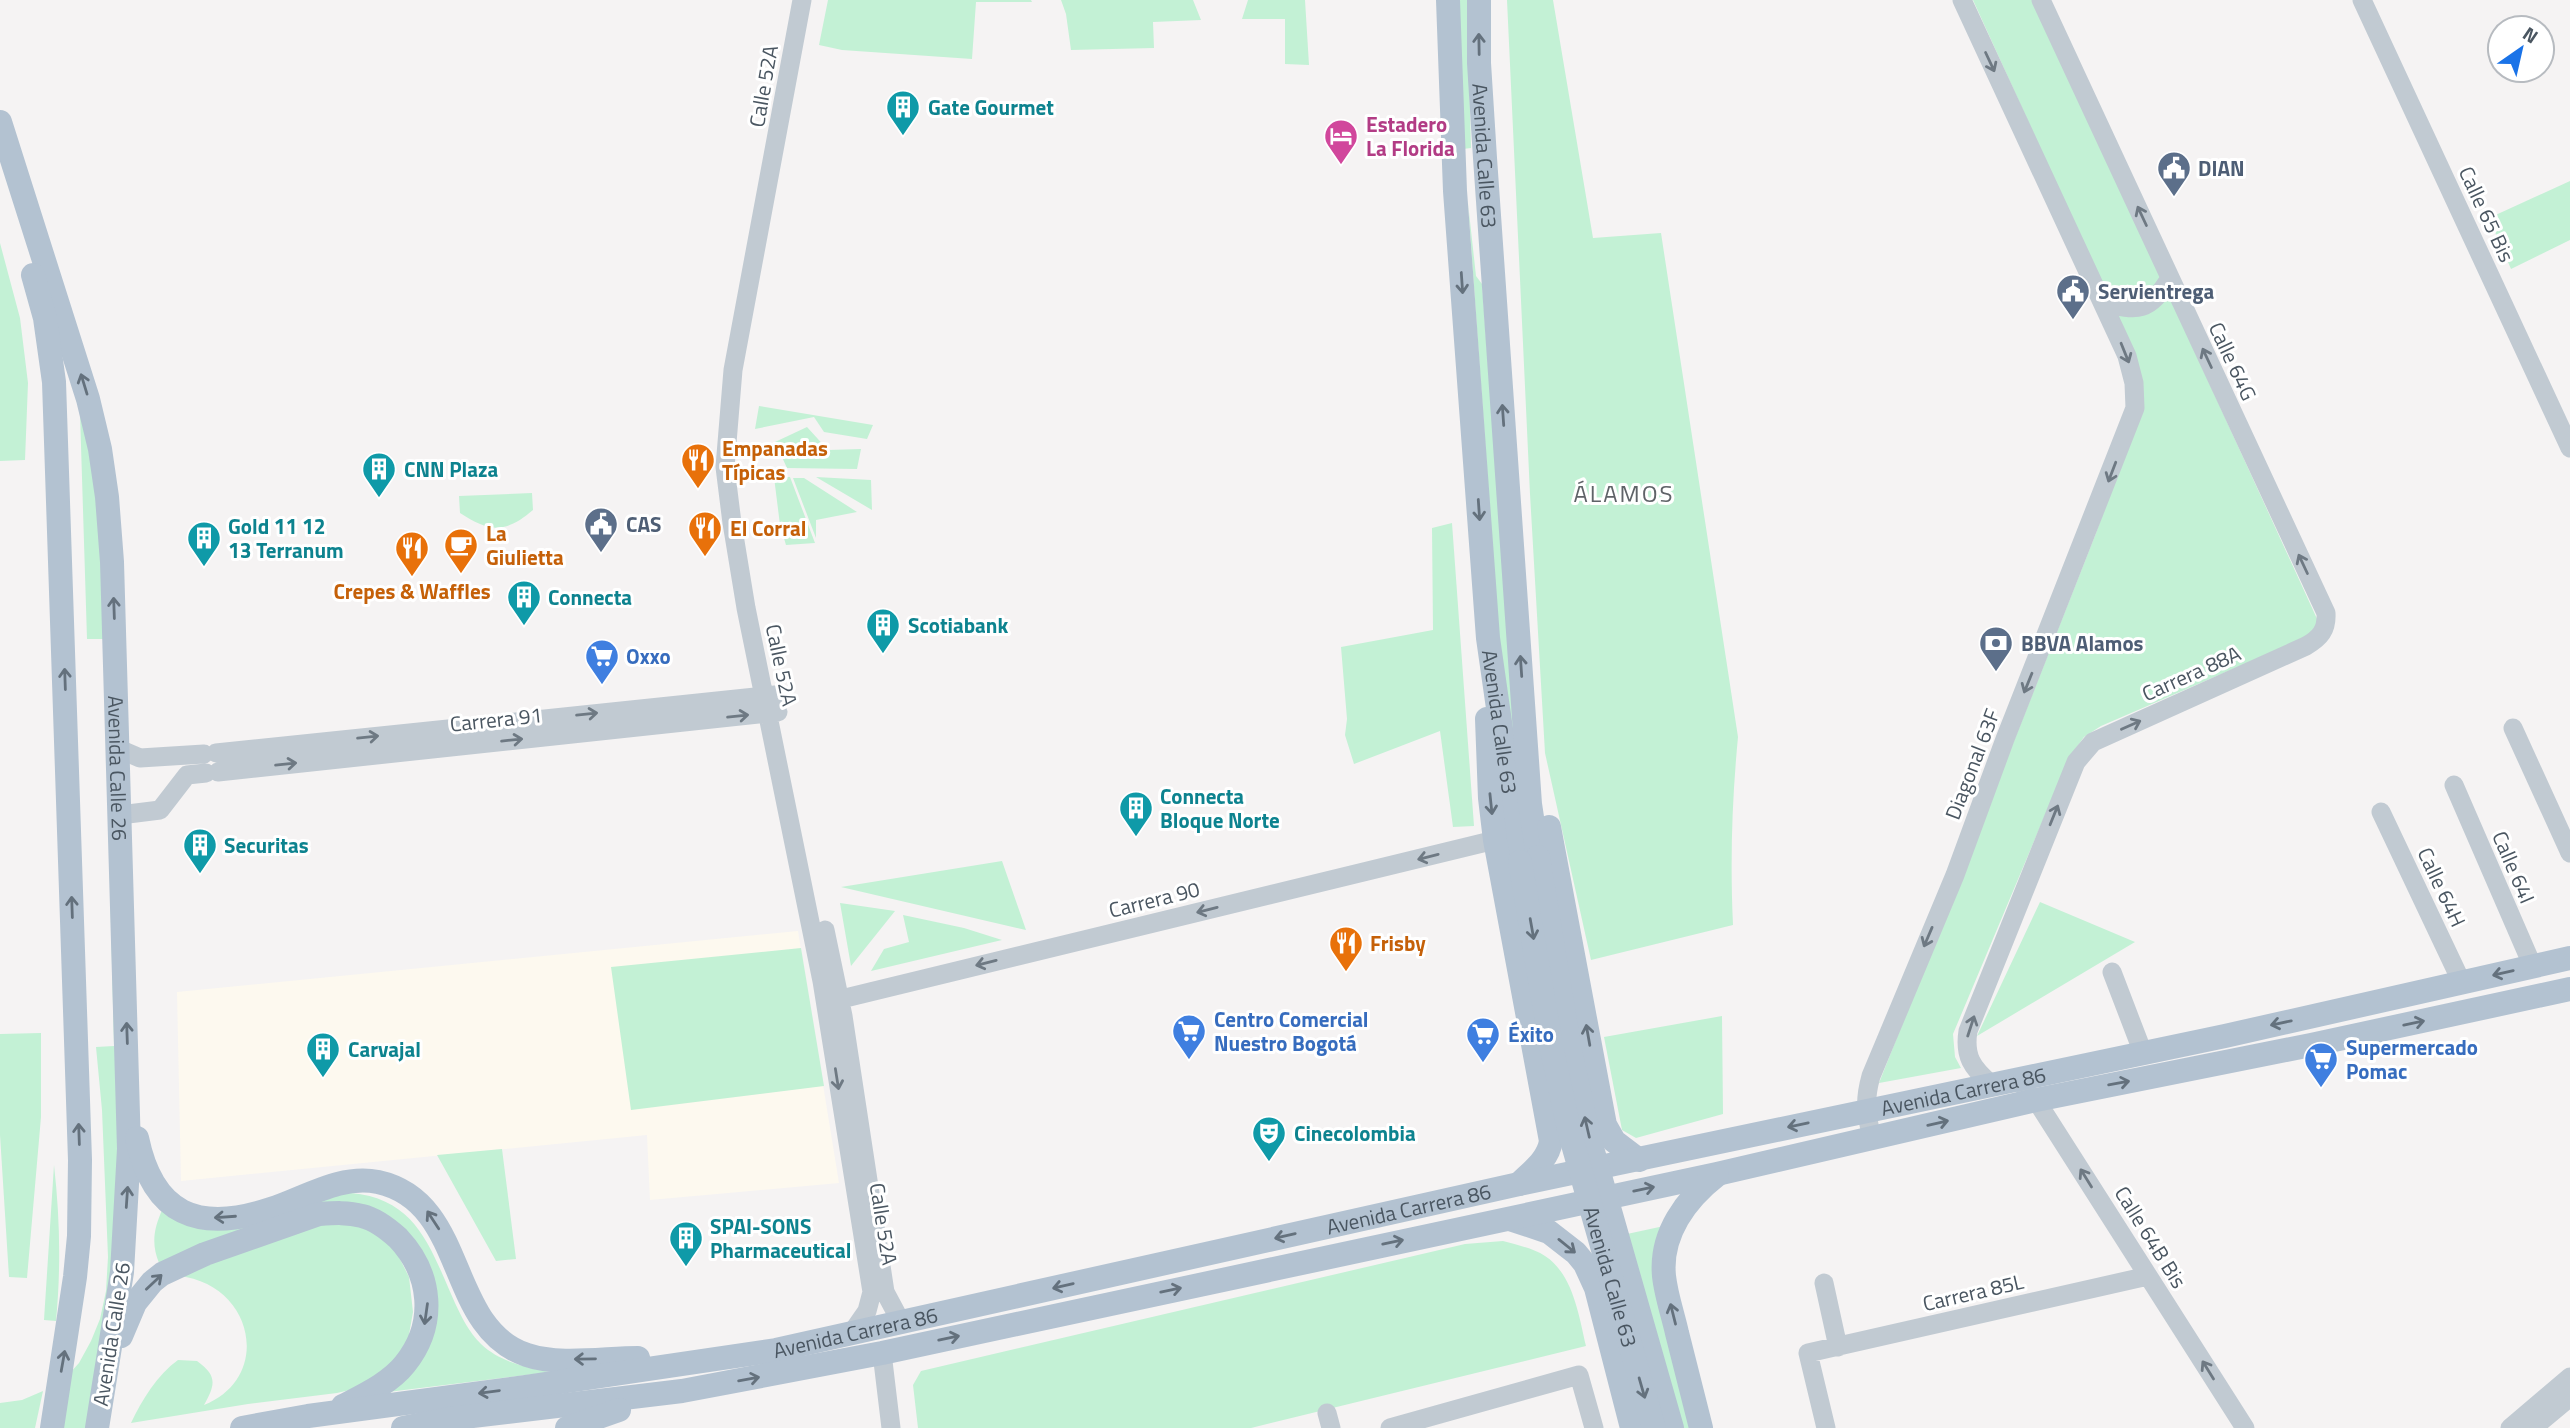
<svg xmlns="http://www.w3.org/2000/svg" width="2570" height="1428" viewBox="0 0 2570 1428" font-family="'Titillium Web',sans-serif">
<rect width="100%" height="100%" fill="#f5f3f3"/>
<path fill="#fdf9ef" d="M798,931L839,1183L650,1200L647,1135L181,1181L177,992Z"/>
<path fill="#c3f1d5" d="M828,0H1031L1032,2H976L972,59L842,50L819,45Z
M1061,0H1193L1201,20L1153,22L1154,48L1071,50L1066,14Z
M1248,0H1305L1309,65L1285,64V19H1242Z
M1457,0H1467L1471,148L1463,149Z
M1507,0H1553L1593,238L1661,233L1738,737C1732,800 1730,861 1733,925L1591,960L1545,753L1530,494Z
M1973,0H2034L2318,621L2314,634L2101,726L2084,737L2069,758L1953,1034L1955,1057L1961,1068L1879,1083L2096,533L2142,405L2127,339Z
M2570,181V240L2511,269L2489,218Z
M1468,203L1476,276L1482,284L1523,834L1499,637Z
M0,243L20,318L28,383L25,460L0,461Z
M79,381L105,538L122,1205L88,1428H60L69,1374L79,1363L91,1341L100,1319L106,1291L108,1257L102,1110L96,1047L114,1046L104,639H87Z
M759,406L873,425L867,439L824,432L814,417L755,429Z
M807,427L828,450L861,449L857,469L787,468L775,442Z
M774,477H790L815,543L786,545L780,525Z
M816,477L871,480L872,510Z
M793,478H804L857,512L816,520V538Z
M532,493L533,510C505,534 489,532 460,513L459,496Z
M1452,523L1474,826L1453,827L1440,731L1354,764L1345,735L1347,719L1341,647L1433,630L1432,528Z
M1002,861L1026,930L841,887Z
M2040,902L2135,942L1977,1036Z
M840,903L895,911L851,966Z
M903,915L964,928L1002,940L871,971L884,949L909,942Z
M801,948L824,1086L631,1110L611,967Z
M1722,1016L1723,1114L1636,1138L1622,1130L1604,1037Z
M41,1033V1117L27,1278L9,1277L0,1135V1034Z
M502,1149L516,1259L496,1261L437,1155Z
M54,1165C60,1218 61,1268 56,1321L44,1320Z
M351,1193C418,1199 431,1250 455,1303C462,1318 469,1332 481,1344C500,1362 525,1367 550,1372L388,1392L419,1360L415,1247L308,1205L332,1195Z
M162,1210L263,1223L159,1263C151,1243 154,1229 162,1210Z
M314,1221L366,1226L393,1245L409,1277L413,1312L408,1340L392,1366L354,1389L337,1393L248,1404L131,1423C142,1400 157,1375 178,1360L197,1361C218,1376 215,1385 204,1405C274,1377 253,1283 178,1276Z
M1664,1226L1694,1428H1683L1627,1234Z
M1503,1241C1517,1245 1533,1248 1545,1256C1573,1274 1579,1316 1586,1346L1251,1428H918L913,1385L921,1371L1465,1244Z
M43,1391L35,1428H0V1403L22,1400Z"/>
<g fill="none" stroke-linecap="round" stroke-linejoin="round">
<path stroke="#c1cad2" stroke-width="19" d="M802,0L733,370L725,467L732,523L746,608L822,981L872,1292L867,1311L851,1334
M2362,0L2570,448
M2102,302C2139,312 2149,312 2170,278
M2513,728L2570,853
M119,749L140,758L204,754
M216,753L775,695
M218,772L778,712
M2454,785L2533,967
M2381,812L2462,983
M120,815L160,810L187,775L206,773
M825,930L843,1016L885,1292L901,1322
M2112,972L2143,1053
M829,1002L1495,840
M1991,1084C1972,1068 1964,1056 1968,1031L2076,762L2093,742L2306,646C2320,638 2327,630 2326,613L2041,0
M2026,1093L2036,1100L2245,1428
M1872,1138C1866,1114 1864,1101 1871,1076L1955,875L2005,739L2135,408L2134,383L2127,356L1962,0
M1824,1283L1838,1347
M882,1353L891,1428
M1327,1413L1331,1428
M1390,1428L1579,1375L1594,1428
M1826,1428L1808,1353L2148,1276
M2510,1428L2570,1377
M2533,1428L2570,1397"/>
<g stroke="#b3c2d1" stroke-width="24">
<path id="s1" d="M1448,0L1455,191L1488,638L1520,862"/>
<path id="s2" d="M1479,0V63L1485,158L1530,804L1538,857"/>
<path id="s3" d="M0,122L88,399L100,449L107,497L112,562L129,1149L122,1272L97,1428"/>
<path d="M33,275L45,318L54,382L80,1160L79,1236L75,1277L52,1428"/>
<path d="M1487,719L1490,798L1495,840L1551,1141C1548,1160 1532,1171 1519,1184"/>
<path d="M1549,827L1605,1125L1614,1141L1639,1160"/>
<path d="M137,1138C153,1215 198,1233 271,1209C305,1198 341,1174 378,1182C469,1202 445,1328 527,1355C559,1366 605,1358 638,1358"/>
<path d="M1510,1219L1549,1232L1576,1253L1585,1264L1596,1288L1632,1428"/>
<path d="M121,1336L135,1303L152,1282L162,1274L205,1254L319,1214C334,1213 348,1212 362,1216C375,1219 388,1229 398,1238C432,1274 437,1324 405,1364C390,1383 364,1395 343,1406"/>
<path id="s4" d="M242,1428L308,1416L526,1387L776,1350L1519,1184L2225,1036L2570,958"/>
<path d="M403,1428L448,1419L682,1391L882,1353L1717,1174L2036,1100L2311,1045L2570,989"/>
<path d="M567,1428L619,1410"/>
<path d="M1701,1428C1693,1396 1685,1365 1677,1333C1673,1315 1666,1295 1664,1276C1660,1234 1686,1199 1717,1175"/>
</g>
<g stroke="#b3c2d1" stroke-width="24">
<path d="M1538,857L1569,1045L1588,1134L1672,1428"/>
<path id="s5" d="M1520,862L1551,1045L1570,1134L1654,1428"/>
</g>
</g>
<defs><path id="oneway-shaft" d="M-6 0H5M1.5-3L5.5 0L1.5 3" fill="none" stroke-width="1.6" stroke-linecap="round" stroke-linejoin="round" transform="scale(1.75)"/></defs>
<g stroke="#64717d">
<use href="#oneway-shaft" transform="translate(1479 44) rotate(-91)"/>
<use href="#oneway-shaft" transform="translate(1462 283) rotate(86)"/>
<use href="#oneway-shaft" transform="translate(84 384) rotate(-107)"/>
<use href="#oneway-shaft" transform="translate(1503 415) rotate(-94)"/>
<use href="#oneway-shaft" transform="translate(1479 510) rotate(86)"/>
<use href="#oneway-shaft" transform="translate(114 608) rotate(-92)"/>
<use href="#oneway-shaft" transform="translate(1521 666) rotate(-94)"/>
<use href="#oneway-shaft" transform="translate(65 679) rotate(-92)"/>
<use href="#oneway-shaft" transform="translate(1491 804) rotate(84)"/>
<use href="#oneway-shaft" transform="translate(72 907) rotate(-92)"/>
<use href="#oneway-shaft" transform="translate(1532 929) rotate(80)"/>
<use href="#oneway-shaft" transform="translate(2503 973) rotate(167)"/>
<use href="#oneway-shaft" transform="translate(2281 1023) rotate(168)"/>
<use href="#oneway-shaft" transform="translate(2414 1023) rotate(-12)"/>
<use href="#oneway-shaft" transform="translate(127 1033) rotate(-92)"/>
<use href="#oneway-shaft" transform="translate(1588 1035) rotate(-100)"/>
<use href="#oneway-shaft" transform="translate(2119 1083) rotate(-10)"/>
<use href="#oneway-shaft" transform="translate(1938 1123) rotate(-13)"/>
<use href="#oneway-shaft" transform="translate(1798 1125) rotate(168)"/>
<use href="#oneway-shaft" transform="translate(1587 1127) rotate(-103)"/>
<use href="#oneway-shaft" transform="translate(79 1134) rotate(-92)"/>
<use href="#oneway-shaft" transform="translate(1644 1189) rotate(-12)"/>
<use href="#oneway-shaft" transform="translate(127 1197) rotate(-86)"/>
<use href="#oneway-shaft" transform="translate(225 1217) rotate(176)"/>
<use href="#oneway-shaft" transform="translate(433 1220) rotate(-123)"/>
<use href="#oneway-shaft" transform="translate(1285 1236) rotate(167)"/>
<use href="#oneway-shaft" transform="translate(1393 1242) rotate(-12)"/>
<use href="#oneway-shaft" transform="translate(1567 1246) rotate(39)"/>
<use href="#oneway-shaft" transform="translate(154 1282) rotate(-43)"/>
<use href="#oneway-shaft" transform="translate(1063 1286) rotate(167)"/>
<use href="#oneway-shaft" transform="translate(1171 1290) rotate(-12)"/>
<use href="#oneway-shaft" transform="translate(426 1314) rotate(98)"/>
<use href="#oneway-shaft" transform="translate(1673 1314) rotate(-104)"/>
<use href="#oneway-shaft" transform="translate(949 1338) rotate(-12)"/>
<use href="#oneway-shaft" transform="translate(585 1359) rotate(179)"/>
<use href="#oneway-shaft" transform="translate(63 1361) rotate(-80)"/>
<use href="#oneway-shaft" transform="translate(749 1379) rotate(-10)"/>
<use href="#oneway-shaft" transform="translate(1642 1388) rotate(74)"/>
<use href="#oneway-shaft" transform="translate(489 1392) rotate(172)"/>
</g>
<g stroke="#6e7983">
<use href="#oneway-shaft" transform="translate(1990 62) rotate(65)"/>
<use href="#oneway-shaft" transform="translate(2142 216) rotate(-115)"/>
<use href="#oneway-shaft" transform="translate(2125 353) rotate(68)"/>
<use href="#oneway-shaft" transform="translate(2207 358) rotate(-115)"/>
<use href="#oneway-shaft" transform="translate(2112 472) rotate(111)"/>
<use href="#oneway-shaft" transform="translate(2303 564) rotate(-115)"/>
<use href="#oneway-shaft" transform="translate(2028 683) rotate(112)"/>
<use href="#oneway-shaft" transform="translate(587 714) rotate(-6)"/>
<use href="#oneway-shaft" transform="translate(738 716) rotate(-6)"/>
<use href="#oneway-shaft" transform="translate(2131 725) rotate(-24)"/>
<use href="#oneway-shaft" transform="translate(368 737) rotate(-6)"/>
<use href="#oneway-shaft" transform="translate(512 740) rotate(-6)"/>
<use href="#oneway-shaft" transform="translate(286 764) rotate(-6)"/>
<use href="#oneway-shaft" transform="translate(2054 815) rotate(-68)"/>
<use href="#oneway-shaft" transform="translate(1428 857) rotate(166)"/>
<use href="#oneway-shaft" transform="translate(1207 910) rotate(166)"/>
<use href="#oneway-shaft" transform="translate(1928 937) rotate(113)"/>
<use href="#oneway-shaft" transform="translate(986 963) rotate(166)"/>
<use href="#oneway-shaft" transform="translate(1971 1026) rotate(-72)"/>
<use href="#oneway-shaft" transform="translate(837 1079) rotate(81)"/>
<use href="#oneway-shaft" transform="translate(2086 1178) rotate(-122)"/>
<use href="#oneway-shaft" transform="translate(2208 1370) rotate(-122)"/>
</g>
<defs>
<g id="building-pin" transform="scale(1.75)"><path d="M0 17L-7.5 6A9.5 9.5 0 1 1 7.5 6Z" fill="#0f9aa8" stroke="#fff"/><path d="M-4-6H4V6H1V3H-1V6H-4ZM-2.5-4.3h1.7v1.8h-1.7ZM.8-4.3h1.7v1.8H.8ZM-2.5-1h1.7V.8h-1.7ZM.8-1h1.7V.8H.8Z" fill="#fff"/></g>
<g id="hotel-pin" transform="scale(1.75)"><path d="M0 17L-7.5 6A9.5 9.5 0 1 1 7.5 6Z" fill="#d1479c" stroke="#fff"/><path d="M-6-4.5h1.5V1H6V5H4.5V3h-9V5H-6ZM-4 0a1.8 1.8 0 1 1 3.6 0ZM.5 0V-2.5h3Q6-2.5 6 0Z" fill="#fff"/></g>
<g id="civic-pin" transform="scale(1.75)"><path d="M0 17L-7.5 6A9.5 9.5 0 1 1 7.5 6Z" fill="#5c6f8a" stroke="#fff"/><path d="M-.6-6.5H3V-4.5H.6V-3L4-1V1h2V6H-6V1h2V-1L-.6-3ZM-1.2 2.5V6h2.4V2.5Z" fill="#fff"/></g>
<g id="restaurant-pin" transform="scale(1.75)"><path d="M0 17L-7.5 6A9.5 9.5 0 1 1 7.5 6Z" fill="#e8710a" stroke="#fff"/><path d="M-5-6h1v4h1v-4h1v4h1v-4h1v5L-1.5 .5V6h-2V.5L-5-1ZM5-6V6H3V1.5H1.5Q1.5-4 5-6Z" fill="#fff"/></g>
<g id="cafe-pin" transform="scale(1.75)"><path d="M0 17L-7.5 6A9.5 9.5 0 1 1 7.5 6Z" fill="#e8710a" stroke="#fff"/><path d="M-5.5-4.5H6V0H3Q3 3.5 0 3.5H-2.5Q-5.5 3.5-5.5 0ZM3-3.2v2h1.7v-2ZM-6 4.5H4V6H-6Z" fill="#fff"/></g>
<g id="bank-pin" transform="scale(1.75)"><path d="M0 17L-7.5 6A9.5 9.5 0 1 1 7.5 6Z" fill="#5c6f8a" stroke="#fff"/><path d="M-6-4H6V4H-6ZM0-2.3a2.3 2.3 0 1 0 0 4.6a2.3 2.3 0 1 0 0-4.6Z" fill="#fff"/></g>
<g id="supermarket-pin" transform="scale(1.75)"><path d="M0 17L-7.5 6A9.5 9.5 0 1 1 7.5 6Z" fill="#3f7fe0" stroke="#fff"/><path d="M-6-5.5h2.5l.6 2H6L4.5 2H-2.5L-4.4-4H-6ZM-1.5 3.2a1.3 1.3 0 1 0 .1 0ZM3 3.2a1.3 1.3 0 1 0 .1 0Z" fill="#fff"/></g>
<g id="theatre-pin" transform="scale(1.75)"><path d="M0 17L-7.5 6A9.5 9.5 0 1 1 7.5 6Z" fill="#0f9aa8" stroke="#fff"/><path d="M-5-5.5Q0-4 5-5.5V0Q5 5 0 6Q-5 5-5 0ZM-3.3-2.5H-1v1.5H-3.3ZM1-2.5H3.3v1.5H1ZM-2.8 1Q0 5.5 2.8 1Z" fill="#fff"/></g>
</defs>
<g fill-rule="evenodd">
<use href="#building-pin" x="903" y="107"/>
<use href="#hotel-pin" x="1341" y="136"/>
<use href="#civic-pin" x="2174" y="168"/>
<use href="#civic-pin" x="2073" y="291"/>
<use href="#restaurant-pin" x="698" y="460"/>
<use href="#building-pin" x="379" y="469"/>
<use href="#civic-pin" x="601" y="524"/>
<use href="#restaurant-pin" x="705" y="528"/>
<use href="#building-pin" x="204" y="538"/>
<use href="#cafe-pin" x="461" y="545"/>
<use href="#restaurant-pin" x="412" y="548"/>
<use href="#building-pin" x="524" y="597"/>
<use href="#building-pin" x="883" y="625"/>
<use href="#bank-pin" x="1996" y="643"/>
<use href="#supermarket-pin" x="602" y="656"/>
<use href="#building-pin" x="1136" y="808"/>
<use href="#building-pin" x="200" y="845"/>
<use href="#restaurant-pin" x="1346" y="943"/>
<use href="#supermarket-pin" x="1189" y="1031"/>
<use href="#supermarket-pin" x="1483" y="1034"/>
<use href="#building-pin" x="323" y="1049"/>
<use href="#supermarket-pin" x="2321" y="1059"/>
<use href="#theatre-pin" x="1269" y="1133"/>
<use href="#building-pin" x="686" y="1238"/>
</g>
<g text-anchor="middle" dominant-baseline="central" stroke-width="6" stroke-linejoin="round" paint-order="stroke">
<g font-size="21" fill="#4a5661" stroke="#fff">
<text transform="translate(763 86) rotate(-80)">Calle 52A</text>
<text stroke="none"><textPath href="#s2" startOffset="156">Avenida Calle 63</textPath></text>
<text transform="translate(2487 214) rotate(65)">Calle 65 Bis</text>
<text transform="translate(2233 361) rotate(65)">Calle 64G</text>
<text transform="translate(782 665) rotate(78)">Calle 52A</text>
<text transform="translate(2191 673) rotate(-24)">Carrera 88A</text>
<text transform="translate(496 719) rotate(-6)">Carrera 91</text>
<text stroke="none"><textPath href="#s1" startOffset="724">Avenida Calle 63</textPath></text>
<text transform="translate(1972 764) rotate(-69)">Diagonal 63F</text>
<text stroke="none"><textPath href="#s3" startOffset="662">Avenida Calle 26</textPath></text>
<text transform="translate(2514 867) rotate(67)">Calle 64I</text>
<text transform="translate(2442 887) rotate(65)">Calle 64H</text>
<text transform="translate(1154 899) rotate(-14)">Carrera 90</text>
<text stroke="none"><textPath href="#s4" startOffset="1755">Avenida Carrera 86</textPath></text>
<text stroke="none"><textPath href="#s4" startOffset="1188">Avenida Carrera 86</textPath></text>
<text transform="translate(884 1224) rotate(81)">Calle 52A</text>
<text transform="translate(2151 1237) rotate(58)">Calle 64B Bis</text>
<text stroke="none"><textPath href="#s5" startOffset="425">Avenida Calle 63</textPath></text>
<text transform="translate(1973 1292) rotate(-13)">Carrera 85L</text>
<text stroke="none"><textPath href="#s4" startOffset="621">Avenida Carrera 86</textPath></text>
<text transform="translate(111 1334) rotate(-81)">Avenida Calle 26</text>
</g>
<g font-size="21" font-weight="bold" fill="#0d838f" stroke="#fff" text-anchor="start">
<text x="928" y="107">Gate Gourmet</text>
<text x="404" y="469">CNN Plaza</text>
<text x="228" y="526">Gold 11 12<tspan x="228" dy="24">13 Terranum</tspan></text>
<text x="548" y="597">Connecta</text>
<text x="908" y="625">Scotiabank</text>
<text x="1160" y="796">Connecta<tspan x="1160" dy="24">Bloque Norte</tspan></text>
<text x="224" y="845">Securitas</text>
<text x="348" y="1049">Carvajal</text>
<text x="1294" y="1133">Cinecolombia</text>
<text x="710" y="1226">SPAI-SONS<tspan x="710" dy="24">Pharmaceutical</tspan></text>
</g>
<g font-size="21" font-weight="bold" fill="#b23c85" stroke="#fff" text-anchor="start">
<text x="1366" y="124">Estadero<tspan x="1366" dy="24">La Florida</tspan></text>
</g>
<g font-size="21" font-weight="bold" fill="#4e5e75" stroke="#fff" text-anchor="start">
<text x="2198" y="168">DIAN</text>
<text x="2098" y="291">Servientrega</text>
<text x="626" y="524">CAS</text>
<text x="2021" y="643">BBVA Alamos</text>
</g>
<g font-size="21" font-weight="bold" fill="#c56008" stroke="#fff" text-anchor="start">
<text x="722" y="448">Empanadas<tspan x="722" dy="24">Típicas</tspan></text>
<text x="730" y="528">El Corral</text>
<text x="486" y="533">La<tspan x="486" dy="24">Giulietta</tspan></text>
<text x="412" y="591" text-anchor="middle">Crepes &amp; Waffles</text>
<text x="1370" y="943">Frisby</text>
</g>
<g font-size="21" font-weight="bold" fill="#366cbe" stroke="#fff" text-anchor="start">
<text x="626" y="656">Oxxo</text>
<text x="1214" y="1019">Centro Comercial<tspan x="1214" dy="24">Nuestro Bogotá</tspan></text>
<text x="1508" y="1034">Éxito</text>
<text x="2346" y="1047">Supermercado<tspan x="2346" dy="24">Pomac</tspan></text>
</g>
<g font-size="24" letter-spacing="2" fill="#5f6368" stroke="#fff">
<text x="1624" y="493">ÁLAMOS</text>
</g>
</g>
<g transform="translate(2521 49) rotate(34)"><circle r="33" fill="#ffffff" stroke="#b7bbc0" stroke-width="2"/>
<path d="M0-5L12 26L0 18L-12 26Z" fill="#1a73e8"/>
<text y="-10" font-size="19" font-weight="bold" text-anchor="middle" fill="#4a5661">N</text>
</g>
</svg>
